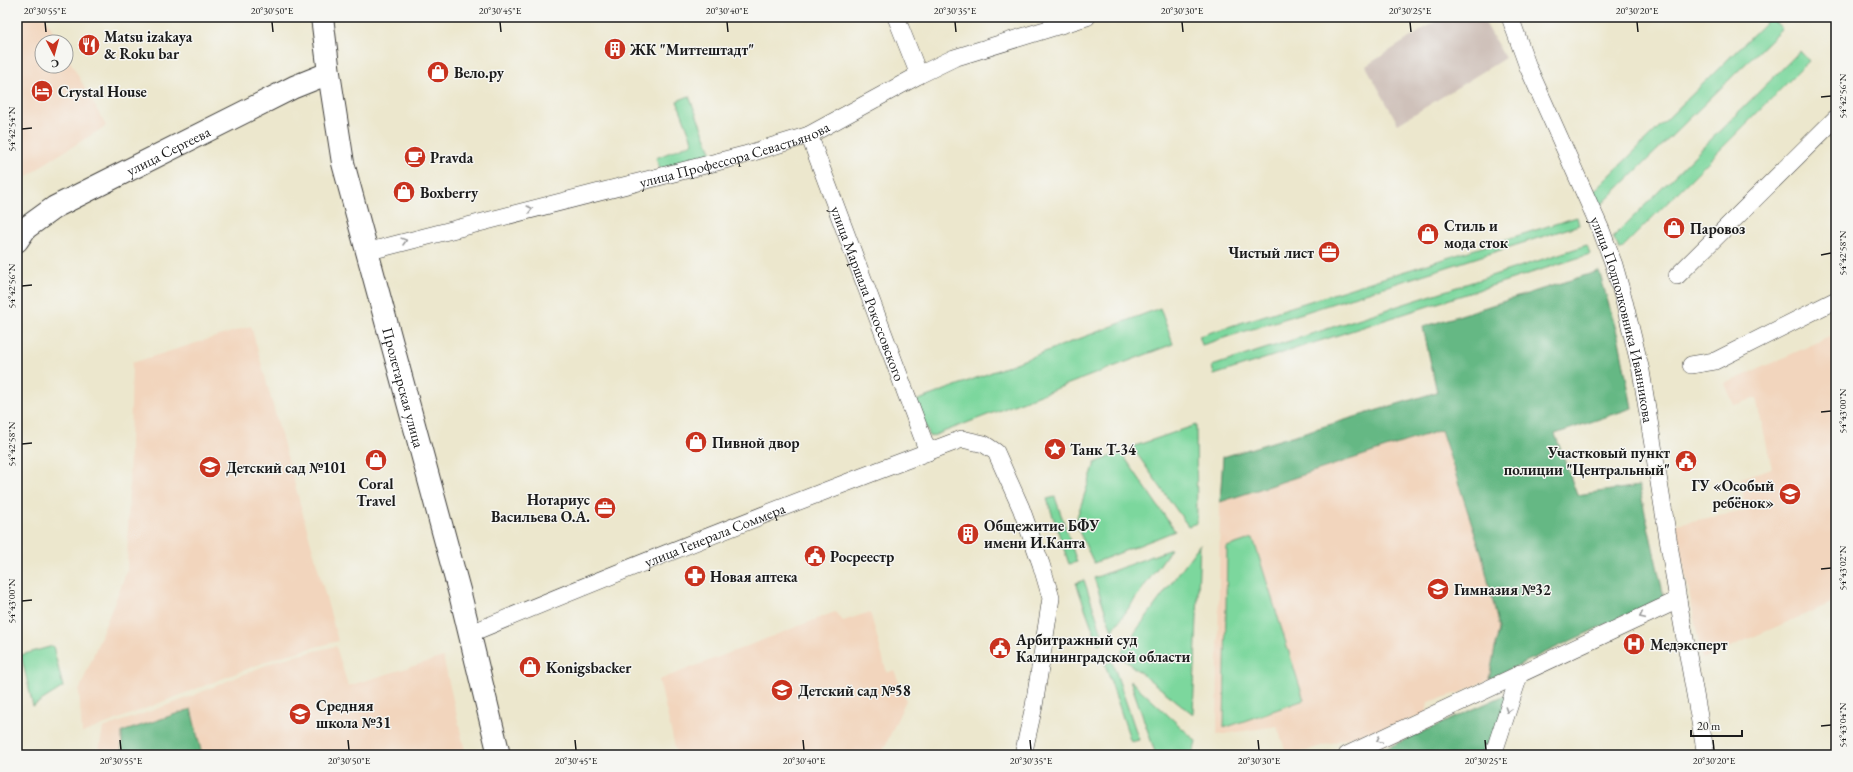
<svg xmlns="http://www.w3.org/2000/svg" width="1853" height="772" viewBox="0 0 1853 772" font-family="'EB Garamond',serif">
<rect width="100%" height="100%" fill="#f6f6f2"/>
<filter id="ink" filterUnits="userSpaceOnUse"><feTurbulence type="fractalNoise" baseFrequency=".025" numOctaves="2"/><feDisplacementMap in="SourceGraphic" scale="8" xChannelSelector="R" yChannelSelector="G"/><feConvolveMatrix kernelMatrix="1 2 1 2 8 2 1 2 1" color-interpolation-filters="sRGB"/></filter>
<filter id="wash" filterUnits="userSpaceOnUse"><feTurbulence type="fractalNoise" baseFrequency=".012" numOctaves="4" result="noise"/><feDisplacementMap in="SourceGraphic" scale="16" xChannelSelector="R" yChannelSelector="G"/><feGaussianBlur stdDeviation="0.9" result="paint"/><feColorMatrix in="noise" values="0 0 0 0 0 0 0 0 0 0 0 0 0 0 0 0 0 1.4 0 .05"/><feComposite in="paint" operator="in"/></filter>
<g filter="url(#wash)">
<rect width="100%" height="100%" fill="#ece7cd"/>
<path fill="#f2d5bd" d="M17,17H45L59,42H42V66H66V54L106,126L44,164L17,185Z
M251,326L338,641L278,657L82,733L79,691L127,571L132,363Z
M1836,334V601L1702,659L1676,524L1745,511L1741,478L1772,468L1756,398L1734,405L1725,384Z
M1441,430L1577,495L1639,486L1658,598L1462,692L1428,702L1426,715L1291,755H1287L1277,726L1217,735L1220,502Z
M835,612L843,621L870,612L887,673L894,670L906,700L881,755H677L659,680Z
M336,646L348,686L443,657L466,755H98L103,728L185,699L278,660Z"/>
<path fill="#cfc1ba" d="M1442,17H1482L1505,58L1398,124L1366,66Z"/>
<path fill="#7cd79d" stroke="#4c7a5c" d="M1770,18L1782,28L1596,210L1591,194Z
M1800,51L1809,61L1620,250L1613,237Z
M689,96L712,154L660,169L656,158L693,143L677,101Z
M1577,217L1579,225L1202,345L1199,336Z
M1587,245L1590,254L1214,375L1212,366Z
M1160,308L1173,344L930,437L916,401Z
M1196,425L1197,523L1188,526L1132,447Z
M1121,452L1175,531L1094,563L1075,523L1095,463Z
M1055,497L1077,562L1069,564L1047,499Z
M1253,538L1304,700L1224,728L1227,547Z
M1200,544L1193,714L1123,659L1122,650Z
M1171,549L1112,631L1094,578Z
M1084,580L1105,642L1098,644L1076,583Z
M53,646L63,687L33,706L21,655Z
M1112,661L1139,740L1131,742L1105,664Z
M1130,680L1196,741L1193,755H1156Z"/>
<path fill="#65b884" stroke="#406a50" d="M1599,271L1619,340L1632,408L1555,434L1577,495L1639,486L1664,597L1489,679L1499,628L1482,555L1441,430L1220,502L1223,457L1437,392L1423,327Z
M1514,691L1492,755H1371Z
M191,709L202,755H122V732Z"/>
</g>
<g filter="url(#ink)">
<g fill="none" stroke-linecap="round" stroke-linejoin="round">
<g stroke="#3b3a37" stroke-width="18">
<g id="street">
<path d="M896,17L919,75"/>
<path id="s1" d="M1510,17L1528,67L1601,230L1614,265L1623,297L1641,371L1678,600L1706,755"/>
<path id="s2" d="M809,135L928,452"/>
<path id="s3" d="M366,252L744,155L809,135L919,75L954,58L1087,17"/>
<path d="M1677,276L1836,118"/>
<path d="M1691,365L1715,361L1836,300"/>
<path id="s4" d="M469,634C632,566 796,501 962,439L984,444L996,452L1021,508L1041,564L1051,598L1034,706L1023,755"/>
<path d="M1347,755L1678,600"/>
<path d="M1493,755L1520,673"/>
</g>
</g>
<g stroke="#3b3a37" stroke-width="24">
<g id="secondary">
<path id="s5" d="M322,17L329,73L343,163L460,594L499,755"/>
<path id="s6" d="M17,241L26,228L55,207L294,87L329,73"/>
</g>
</g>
<use href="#street" stroke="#fff" stroke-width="17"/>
<use href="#secondary" stroke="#fff" stroke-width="22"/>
</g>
<defs><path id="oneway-chevron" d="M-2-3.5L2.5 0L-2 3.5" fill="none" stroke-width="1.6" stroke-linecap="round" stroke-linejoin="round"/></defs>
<g stroke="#999">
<use href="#oneway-chevron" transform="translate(530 209) rotate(-14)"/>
<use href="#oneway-chevron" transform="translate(404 241) rotate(-15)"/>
<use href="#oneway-chevron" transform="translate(1642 616) rotate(155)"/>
<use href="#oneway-chevron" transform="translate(1508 710) rotate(108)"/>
<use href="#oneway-chevron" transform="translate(1379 740) rotate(155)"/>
</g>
</g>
<path fill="none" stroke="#1c1c1c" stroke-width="1.5" d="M45,22L46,32M272,22L273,32M500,22L501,32M727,22L728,32M955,22L956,32M1182,22L1183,32M1410,22L1411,32M1637,22L1638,32M1821,97L1831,96M22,129L32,128M1821,255L1831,253M22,286L32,285M1821,412L1831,411M22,444L32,443M1821,569L1831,568M22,601L32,600M1821,726L1831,725M120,740L121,750M348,740L349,750M575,740L576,750M803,740L804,750M1030,740L1031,750M1258,740L1259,750M1485,740L1486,750M1713,740L1714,750"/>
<defs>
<g id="restaurant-disc" transform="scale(1.15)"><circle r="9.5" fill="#c8321e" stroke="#f6f6f2"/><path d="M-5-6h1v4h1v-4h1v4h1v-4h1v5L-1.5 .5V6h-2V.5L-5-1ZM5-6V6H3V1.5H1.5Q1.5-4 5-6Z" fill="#fff"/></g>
<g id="building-disc" transform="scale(1.15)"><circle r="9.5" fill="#c8321e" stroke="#f6f6f2"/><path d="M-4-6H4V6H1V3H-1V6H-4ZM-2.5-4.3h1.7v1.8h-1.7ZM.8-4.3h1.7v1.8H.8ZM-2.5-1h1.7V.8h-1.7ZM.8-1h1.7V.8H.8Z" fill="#fff"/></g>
<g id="shop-disc" transform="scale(1.15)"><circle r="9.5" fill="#c8321e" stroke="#f6f6f2"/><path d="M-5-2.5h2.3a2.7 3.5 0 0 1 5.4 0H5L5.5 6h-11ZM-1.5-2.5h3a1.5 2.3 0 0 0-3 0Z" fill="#fff"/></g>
<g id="hotel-disc" transform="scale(1.15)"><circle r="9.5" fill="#c8321e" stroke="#f6f6f2"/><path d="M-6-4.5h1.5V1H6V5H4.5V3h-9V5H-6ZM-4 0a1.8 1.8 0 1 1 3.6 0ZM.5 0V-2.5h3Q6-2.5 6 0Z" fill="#fff"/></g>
<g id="cafe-disc" transform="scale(1.15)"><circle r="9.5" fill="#c8321e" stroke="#f6f6f2"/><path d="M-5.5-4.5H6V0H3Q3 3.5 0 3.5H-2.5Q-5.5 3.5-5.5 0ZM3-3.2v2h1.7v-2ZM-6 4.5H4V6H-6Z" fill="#fff"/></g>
<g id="office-disc" transform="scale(1.15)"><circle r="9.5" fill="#c8321e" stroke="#f6f6f2"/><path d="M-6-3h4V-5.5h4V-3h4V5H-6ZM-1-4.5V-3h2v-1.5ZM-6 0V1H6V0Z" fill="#fff"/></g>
<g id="sight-disc" transform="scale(1.15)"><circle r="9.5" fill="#c8321e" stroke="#f6f6f2"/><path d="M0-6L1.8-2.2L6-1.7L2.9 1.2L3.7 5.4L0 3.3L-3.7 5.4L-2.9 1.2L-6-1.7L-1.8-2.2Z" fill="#fff"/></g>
<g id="civic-disc" transform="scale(1.15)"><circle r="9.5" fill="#c8321e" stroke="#f6f6f2"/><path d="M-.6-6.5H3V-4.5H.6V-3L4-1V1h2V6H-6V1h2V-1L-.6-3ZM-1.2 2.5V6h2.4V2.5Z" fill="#fff"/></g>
<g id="school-disc" transform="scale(1.15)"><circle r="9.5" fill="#c8321e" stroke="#f6f6f2"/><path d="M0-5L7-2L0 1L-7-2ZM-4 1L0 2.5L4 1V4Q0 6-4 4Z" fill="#fff"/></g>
<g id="pharmacy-disc" transform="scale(1.15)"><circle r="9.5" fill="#c8321e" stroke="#f6f6f2"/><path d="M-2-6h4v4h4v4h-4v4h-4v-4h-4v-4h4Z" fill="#fff"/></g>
<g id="hospital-disc" transform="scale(1.15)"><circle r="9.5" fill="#c8321e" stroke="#f6f6f2"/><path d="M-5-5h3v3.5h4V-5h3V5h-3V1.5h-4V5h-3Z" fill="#fff"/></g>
</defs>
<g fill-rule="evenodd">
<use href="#restaurant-disc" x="89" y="45"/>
<use href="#building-disc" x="615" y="49"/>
<use href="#shop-disc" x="438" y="72"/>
<use href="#hotel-disc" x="42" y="91"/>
<use href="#cafe-disc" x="415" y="157"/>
<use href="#shop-disc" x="404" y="192"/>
<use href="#shop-disc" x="1674" y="228"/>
<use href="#shop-disc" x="1428" y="234"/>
<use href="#office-disc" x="1329" y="252"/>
<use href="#shop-disc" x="696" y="442"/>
<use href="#sight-disc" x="1055" y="449"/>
<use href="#shop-disc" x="376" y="460"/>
<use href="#civic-disc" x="1686" y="461"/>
<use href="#school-disc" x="210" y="467"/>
<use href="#school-disc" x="1790" y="494"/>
<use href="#office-disc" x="605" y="508"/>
<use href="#building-disc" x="968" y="534"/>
<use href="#civic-disc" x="815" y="556"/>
<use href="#pharmacy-disc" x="695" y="576"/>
<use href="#school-disc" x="1438" y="589"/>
<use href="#hospital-disc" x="1634" y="644"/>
<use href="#civic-disc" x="1000" y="648"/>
<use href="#shop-disc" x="530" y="667"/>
<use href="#school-disc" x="782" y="690"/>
<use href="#school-disc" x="300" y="714"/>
</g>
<g text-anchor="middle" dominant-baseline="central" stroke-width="3" stroke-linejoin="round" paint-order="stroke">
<g font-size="15" font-weight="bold" fill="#1c1c1c" stroke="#f6f6f2" text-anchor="start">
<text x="104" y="36">Matsu izakaya<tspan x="104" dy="17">&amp; Roku bar</tspan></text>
<text x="630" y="49">ЖК "Миттештадт"</text>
<text x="454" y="72">Вело.ру</text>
<text x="58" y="91">Crystal House</text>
<text x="430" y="157">Pravda</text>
<text x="420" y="192">Boxberry</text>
<text x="1444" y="225">Стиль и<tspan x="1444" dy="17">мода сток</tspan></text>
<text x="1690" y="228">Паровоз</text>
<text x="1314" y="252" text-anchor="end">Чистый лист</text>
<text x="712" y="442">Пивной двор</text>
<text x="1070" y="449">Танк Т-34</text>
<text x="1670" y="452" text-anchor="end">Участковый пункт<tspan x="1670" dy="17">полиции "Центральный"</tspan></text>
<text x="226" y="467">Детский сад №101</text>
<text x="376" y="483" text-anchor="middle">Coral<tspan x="376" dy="17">Travel</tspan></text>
<text x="1774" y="485" text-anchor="end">ГУ «Особый<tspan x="1774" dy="17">ребёнок»</tspan></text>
<text x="590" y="499" text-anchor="end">Нотариус<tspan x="590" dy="17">Васильева О.А.</tspan></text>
<text x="984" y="525">Общежитие БФУ<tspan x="984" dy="17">имени И.Канта</tspan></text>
<text x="830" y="556">Росрeeстр</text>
<text x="710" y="576">Новая аптека</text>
<text x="1454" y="589">Гимназия №32</text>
<text x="1016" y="639">Арбитражный суд<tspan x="1016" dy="17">Калининградской области</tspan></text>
<text x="1650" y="644">Медэксперт</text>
<text x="546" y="667">Konigsbacker</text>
<text x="798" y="690">Детский сад №58</text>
<text x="316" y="705">Средняя<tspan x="316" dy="17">школа №31</tspan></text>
</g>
<g font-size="15" fill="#1c1c1c" stroke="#f6f6f2">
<text stroke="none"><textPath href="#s6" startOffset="178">улица Сергеева</textPath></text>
<text stroke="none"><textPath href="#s3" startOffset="381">улица Профессора Севастьянова</textPath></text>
<text stroke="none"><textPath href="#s2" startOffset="169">улица Маршала Рокоссовского</textPath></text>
<text stroke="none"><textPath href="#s1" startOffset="324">улица Подполковника Иванникова</textPath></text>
<text stroke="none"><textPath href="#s5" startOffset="380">Пролетарская улица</textPath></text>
<text stroke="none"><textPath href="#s4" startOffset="265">улица Генерала Соммера</textPath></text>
</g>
</g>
<rect width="1853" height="772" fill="none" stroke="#f6f6f2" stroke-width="44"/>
<g transform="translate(54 54) rotate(174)"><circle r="19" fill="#f6f6f2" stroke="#9f9f9c"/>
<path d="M0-3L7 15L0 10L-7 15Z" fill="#c8321e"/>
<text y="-6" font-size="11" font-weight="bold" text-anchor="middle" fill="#1c1c1c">С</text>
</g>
<path d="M1691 730v6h51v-6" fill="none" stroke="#1c1c1c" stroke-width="2"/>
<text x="1697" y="730" font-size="12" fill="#1c1c1c" stroke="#f6f6f2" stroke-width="3" paint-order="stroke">20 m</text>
<rect x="22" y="22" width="1809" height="728" fill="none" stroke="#1c1c1c" stroke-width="1.5"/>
<g font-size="10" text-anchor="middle" fill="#1c1c1c">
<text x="45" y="14">20°30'55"E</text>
<text x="272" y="14">20°30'50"E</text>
<text x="500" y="14">20°30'45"E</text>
<text x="727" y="14">20°30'40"E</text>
<text x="955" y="14">20°30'35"E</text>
<text x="1182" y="14">20°30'30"E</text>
<text x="1410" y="14">20°30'25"E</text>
<text x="1637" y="14">20°30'20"E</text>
<text transform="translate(1842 96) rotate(-90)" y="4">54°42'56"N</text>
<text transform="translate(11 129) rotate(-90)" y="4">54°42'54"N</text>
<text transform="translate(1842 253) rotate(-90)" y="4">54°42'58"N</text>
<text transform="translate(11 286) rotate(-90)" y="4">54°42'56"N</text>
<text transform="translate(1842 411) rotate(-90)" y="4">54°43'00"N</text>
<text transform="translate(11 444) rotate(-90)" y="4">54°42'58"N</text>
<text transform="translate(1842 568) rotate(-90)" y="4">54°43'02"N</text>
<text transform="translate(11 601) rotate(-90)" y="4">54°43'00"N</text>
<text transform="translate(1842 725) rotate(-90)" y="4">54°43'04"N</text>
<text x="121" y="764">20°30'55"E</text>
<text x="349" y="764">20°30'50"E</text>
<text x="576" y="764">20°30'45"E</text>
<text x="804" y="764">20°30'40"E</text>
<text x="1031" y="764">20°30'35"E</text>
<text x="1259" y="764">20°30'30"E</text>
<text x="1486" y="764">20°30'25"E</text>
<text x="1714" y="764">20°30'20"E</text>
</g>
</svg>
